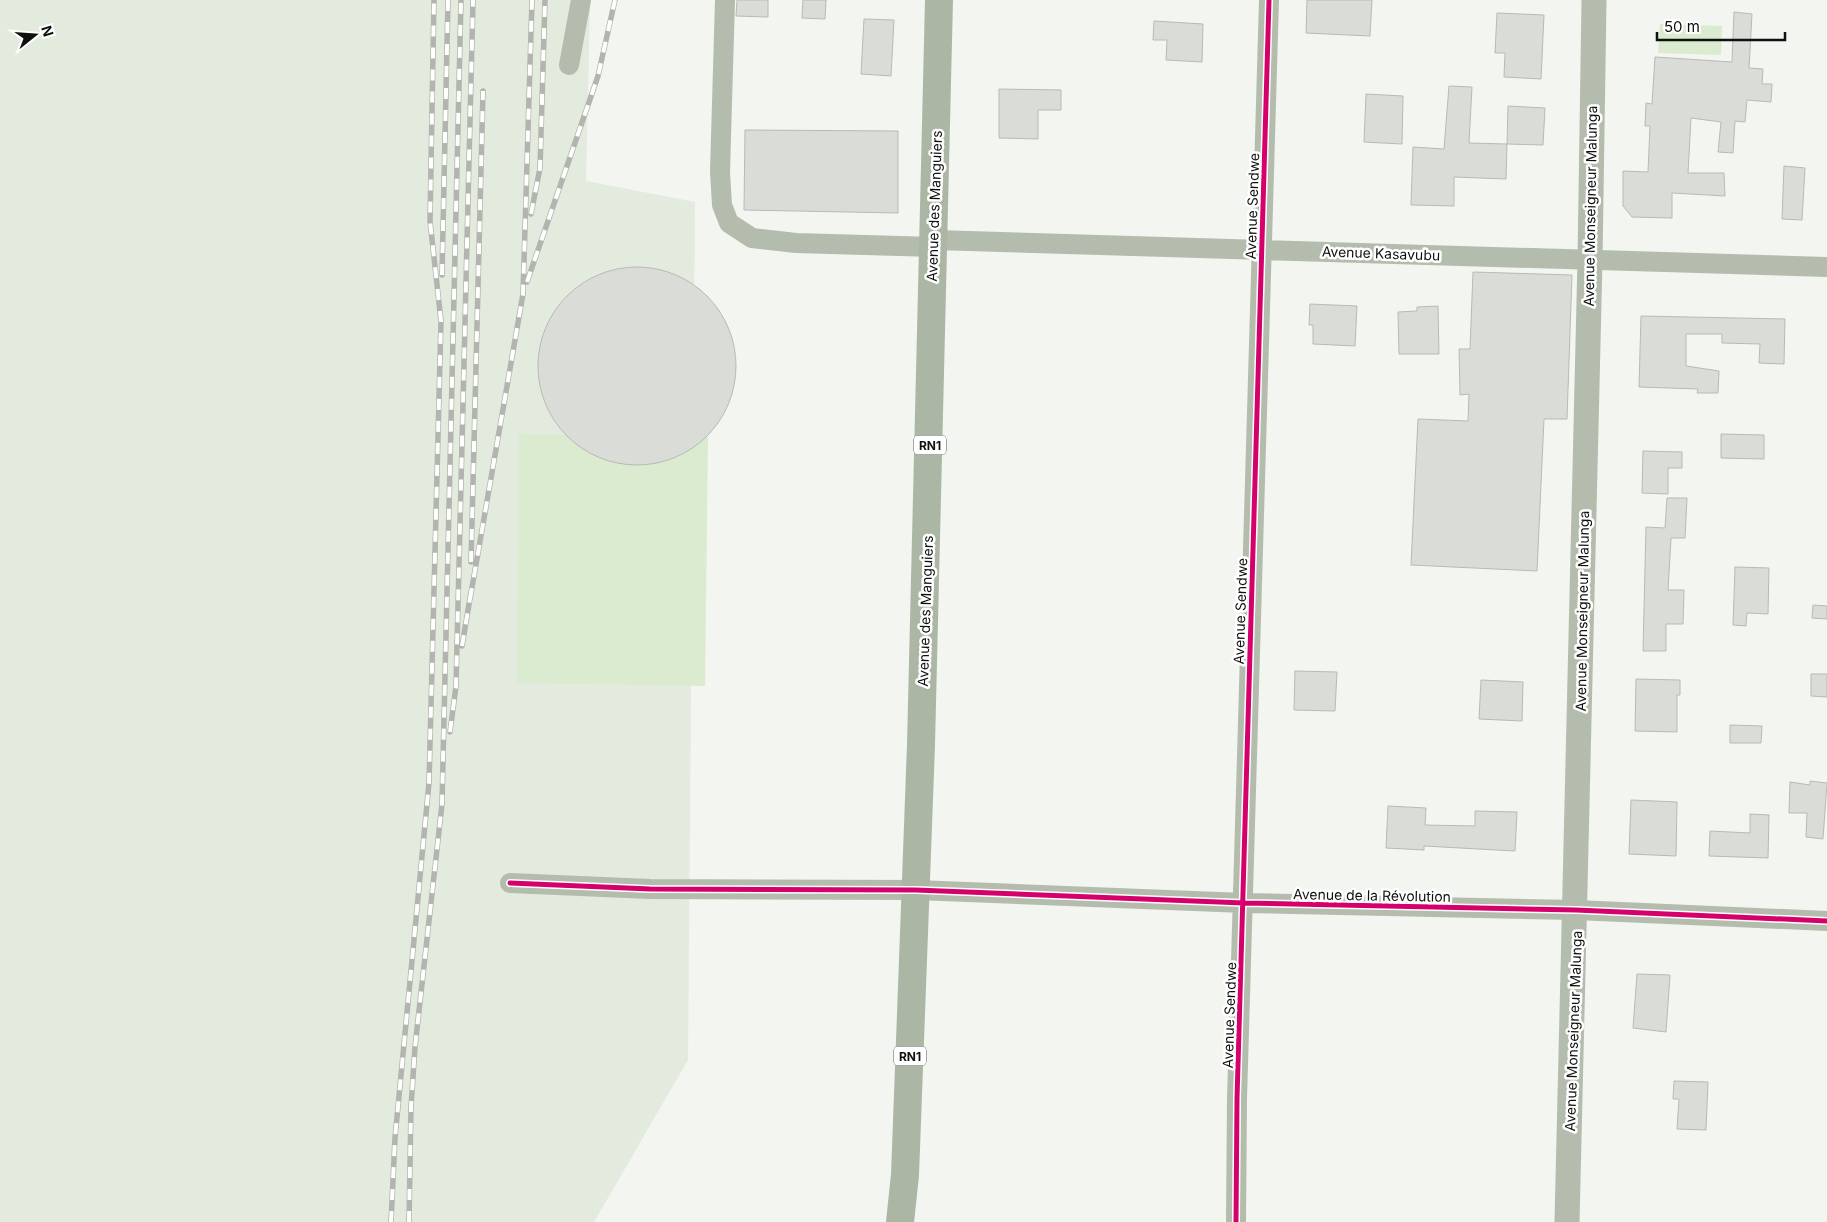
<svg xmlns="http://www.w3.org/2000/svg" width="1827" height="1222" viewBox="0 0 1827 1222" font-family="Inter,sans-serif">
<rect width="100%" height="100%" fill="#f2f5f0"/>
<path fill="#e3eade" d="M0,0H590L586,181L695,202L688,1060L594,1222H0Z"/>
<path fill="#dbebcf" d="M1660,24L1722,26L1721,55L1658,53Z
M519,434L708,437L705,686L517,683Z"/>
<path fill="#dadcd8" stroke="#b7bab5" d="M737,0H768V17L736,16Z
M803,0H826L825,19L802,18Z
M1307,0H1372L1370,36L1306,33Z
M1734,12L1752,14L1749,68L1763,69L1762,84H1772L1771,102L1747,100L1745,122L1735,121L1733,153L1718,152L1721,122L1691,118L1688,173H1724L1725,196L1672,193V218L1632,217L1623,206V171L1648,172L1650,126H1645L1646,103L1652,104L1655,57L1732,62Z
M1497,13L1544,15L1541,79L1504,77L1505,53H1495Z
M864,19L894,20L891,76L861,74Z
M1154,21L1203,24L1202,62L1166,60L1167,40H1153Z
M1449,86L1472,87L1469,143L1507,144L1506,179L1454,177V206L1411,205L1413,147L1444,149Z
M999,89L1061,90V110H1038V139L999,138Z
M1366,94L1403,96L1402,144L1364,142Z
M1508,106L1545,108L1543,145L1507,144Z
M745,130L898,131V213L744,210Z
M1784,166L1805,168L1802,220L1782,219Z
M538 366a99 99 0 1 1 198 0a99 99 0 1 1-198 0Z
M1473,272L1572,275L1567,419H1544L1537,571L1411,565L1418,419L1468,421L1469,394L1460,395L1459,349H1470Z
M1310,304L1357,306L1355,346L1313,344V325H1309Z
M1438,306L1439,354H1399L1398,312L1417,311V307Z
M1641,316L1785,319L1784,364L1759,363L1760,344L1722,343V334H1686V366L1719,371L1718,393H1697L1698,389L1639,387Z
M1721,434L1764,435V459L1721,458Z
M1643,451L1682,452V468H1668V494L1642,493Z
M1667,498H1687L1685,538H1671L1668,590H1684L1683,624H1666V651H1643L1646,527L1665,528Z
M1735,567L1769,568L1768,614L1747,613L1746,626L1733,625Z
M1813,605L1827,606V619L1812,618Z
M1295,671L1337,672L1335,711L1294,710Z
M1811,674H1827V697L1811,696Z
M1636,679L1680,680V695H1677V732L1635,731Z
M1481,680L1523,682L1522,721L1479,719Z
M1730,725L1762,726L1761,743H1730Z
M1810,781L1827,783L1823,839L1806,837L1807,813H1789L1790,782L1810,785Z
M1631,800L1677,802L1676,856L1629,854Z
M1388,806L1426,808L1425,825L1475,826V811L1517,812L1515,851L1424,846V850L1386,848Z
M1750,814L1769,815L1768,858L1709,856L1710,831L1750,833Z
M1637,974L1670,975L1666,1032L1633,1028Z
M1674,1081L1708,1082L1706,1130L1677,1129L1679,1099H1673Z"/>
<g fill="none" stroke-linecap="round" stroke-linejoin="round">
<path stroke="#b4bcad" stroke-width="20" d="M725,0L720,172L722,205L729,223L752,238L796,243L934,247
M569,65L581,0
M935,240L1827,267
M510,883L650,889L916,890L1244,903L1576,910L1827,921
M1236,1222L1237,1099L1269,0"/>
<path stroke="#b4bcad" stroke-width="25" d="M1567,1222L1590,260L1594,0"/>
<path stroke="#acb6a4" stroke-width="28" d="M900,1222L905,1175L921,745L939,0"/>
<g stroke="#b1b5ad" stroke-width="5.5">
<path id="rail" d="M531,214L540,168L545,0
M442,275L448,0
M527,282L598,76L615,0
M471,562L483,91
M470,599L523,294L532,0
M462,646L471,592
M450,732L456,686L473,0
M391,1222L395,1138L429,783L441,321L430,221L434,0
M409,1222L411,1107L415,1047L442,804L461,0"/>
</g>
<use href="#rail" stroke="#fff" stroke-width="4" stroke-dasharray="11" stroke-linecap="butt"/>
<g stroke="#fff" stroke-width="8">
<path id="cycleway" d="M510,883L650,889L916,890L1244,903L1576,910L1827,921
M1236,1222L1237,1099L1269,0"/>
</g>
<use href="#cycleway" stroke="#d6006c" stroke-width="5"/>
</g>
<g text-anchor="middle" dominant-baseline="central" stroke-width="5" stroke-linejoin="round" paint-order="stroke">
<g fill="#fff" stroke="#575856" stroke-width="1">
<rect x="914" y="435.5" width="32" height="19" rx="4"/>
<rect x="894" y="1046.5" width="32" height="19" rx="4"/>
</g>
<g font-size="12" font-weight="bold" fill="#0f110e">
<text x="930" y="445">RN1</text>
<text x="910" y="1056">RN1</text>
</g>
<g font-size="14" fill="#0f110e" stroke="#fff">
<text transform="translate(934 206) rotate(-88)">Avenue des Manguiers</text>
<text transform="translate(1252 206) rotate(-88)">Avenue Sendwe</text>
<text transform="translate(1590 206) rotate(-89)">Avenue Monseigneur Malunga</text>
<text transform="translate(1381 253) rotate(2)">Avenue Kasavubu</text>
<text transform="translate(925 611) rotate(-88)">Avenue des Manguiers</text>
<text transform="translate(1240 611) rotate(-88)">Avenue Sendwe</text>
<text transform="translate(1582 611) rotate(-89)">Avenue Monseigneur Malunga</text>
<text transform="translate(1372 895) rotate(1)">Avenue de la Révolution</text>
<text transform="translate(1229 1015) rotate(-88)">Avenue Sendwe</text>
<text transform="translate(1573 1031) rotate(-88)">Avenue Monseigneur Malunga</text>
</g>
</g>
<g transform="translate(35 35) rotate(73)" stroke="#ffffff" stroke-width="4" paint-order="stroke">
<path d="M0-4L9 19L0 12L-9 19Z" fill="#0f110e"/>
<text y="-8" font-size="14" font-weight="bold" text-anchor="middle" fill="#0f110e">N</text>
</g>
<path d="M1657 32v8h128v-8" fill="none" stroke="#0f110e" stroke-width="2.5"/>
<text x="1664" y="32" font-size="15" fill="#0f110e" stroke="#ffffff" stroke-width="4" paint-order="stroke">50 m</text>
</svg>
